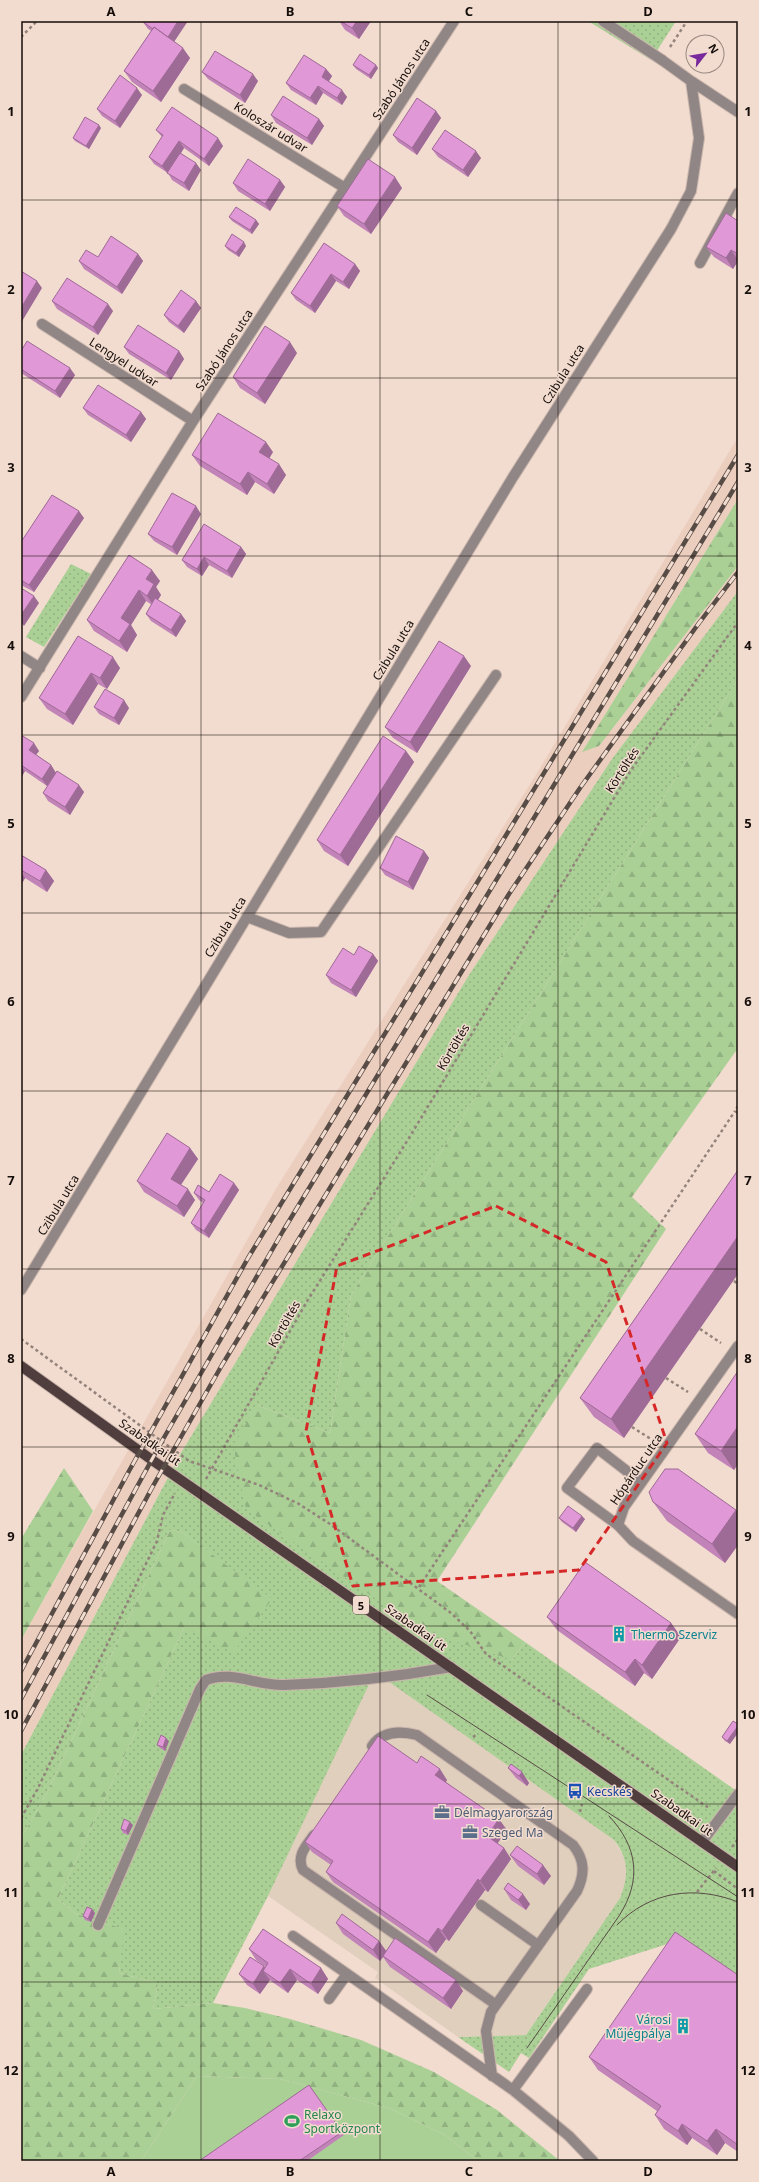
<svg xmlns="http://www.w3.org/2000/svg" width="759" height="2182" viewBox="0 0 759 2182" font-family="'Noto Sans',sans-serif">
<defs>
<pattern id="green-dots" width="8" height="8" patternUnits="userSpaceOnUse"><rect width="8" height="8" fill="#aad096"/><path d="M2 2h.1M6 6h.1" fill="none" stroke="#91b180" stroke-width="1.8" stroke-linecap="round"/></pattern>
<pattern id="forest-firs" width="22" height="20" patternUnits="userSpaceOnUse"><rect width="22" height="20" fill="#aad096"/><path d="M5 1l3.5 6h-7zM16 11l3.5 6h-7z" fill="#91b180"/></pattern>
</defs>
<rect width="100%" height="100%" fill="#f2dbcf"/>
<path fill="#e1cfbe" d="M374,1671L614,1840L624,1857L627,1870L626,1883L620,1898L526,2035L458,2037L375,1978L378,1972L268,1896Z"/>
<path fill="#eccebe" d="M738,437V499L583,751L599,746L738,566V591L612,759L469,975L181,1453L21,1755V1640L277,1187L537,773Z"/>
<path fill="url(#green-dots)" d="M588,21H676L651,60Z
M71,564L91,574L44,647L26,637Z
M738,591V679L351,1295L330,1433L257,1405L512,1660L525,1642L738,1792V1977L683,1939L589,1969L529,2058L521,2053L509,2072L458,2037L526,2035L620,1898C629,1876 629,1859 614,1840L375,1672L268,1896L213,2003L153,2009L158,1983L119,1973L123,1929L76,1914L58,1899L184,1628L271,1599L182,1532L170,1530L46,1795L21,1838V1755L181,1453L469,975L612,759Z"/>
<path fill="url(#forest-firs)" d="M738,499V566L599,746L582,752Z
M738,679V1048L632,1197L666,1229L437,1581L525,1642L512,1660L421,1630L246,1509L233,1445L257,1405L330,1433L351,1295Z
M64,1468L93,1511L21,1640V1539Z
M170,1530L182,1532L272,1599L234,1652L184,1628L58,1899L76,1914L124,1929L119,1973L158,1983L153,2009L213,2003L245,2008L290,2019L361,2040L434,2072L497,2110L560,2161H478L445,2135L389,2108L280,2079L197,2076L141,2161H21V1838L46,1795Z"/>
<path fill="#aad096" d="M197,2076L280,2079L389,2108L445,2135L478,2161H141Z"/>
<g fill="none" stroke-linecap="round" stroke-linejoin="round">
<g stroke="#cab6ac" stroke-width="12">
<path id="service" d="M691,81L738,112
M700,263L738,193
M496,675L321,932L289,933L247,917L513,477L671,229L691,191L699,138L691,81L662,60
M618,1525L567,1488L597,1448L641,1482
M372,1746C383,1730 401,1731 417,1735L573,1845C585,1860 585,1874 577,1891L491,2012L486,2031L492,2076
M314,1835C306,1846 296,1856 303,1870L495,2004
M481,1905L538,1945
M98,1925L200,1689L206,1680C232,1670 257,1686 284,1685C339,1683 396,1677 451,1667
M293,1936L513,2090L569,2136L593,2161
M329,1999L347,1974
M513,2090L587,1989"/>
</g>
<g stroke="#cab6ac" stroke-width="12">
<path id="minor" d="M603,21L662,60
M184,89L345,188
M42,324L193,421
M21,656L40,668
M21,697L193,421L454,21
M21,1290L247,917
M738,1346L624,1507L618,1525L633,1541L738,1614
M702,1842L738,1794"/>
</g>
<g stroke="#cab6ac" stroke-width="12">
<path id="primary" d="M21,1366L152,1460L738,1867"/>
</g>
<path stroke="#93837b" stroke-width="2.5" stroke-dasharray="3 3" stroke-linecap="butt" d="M21,37L37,21
M670,47L687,21
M738,1106L735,1111L738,1113
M734,1281L738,1284
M700,1329L721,1343
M21,1339L189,1461L259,1485L299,1504L330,1524L451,1613L470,1631L486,1654L709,1808
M666,1378L688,1392
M632,1427L654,1441
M206,1479L306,1303L409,1138L631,770L738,622
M419,1587L735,1111
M473,1737L477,1734
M580,1812L582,1804
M21,1818L37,1790L157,1541L163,1515L175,1493
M732,1847L738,1839
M714,1871L738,1889
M697,1892L716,1868"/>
<use href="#service" stroke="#918686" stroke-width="10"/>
<use href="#minor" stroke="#918686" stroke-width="10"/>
<use href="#primary" stroke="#503e3e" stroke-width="10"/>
<path stroke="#584c46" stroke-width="1" d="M427,1695L738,1897
M617,1925C650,1891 695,1885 738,1902
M527,2048L619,1916C642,1880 638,1847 609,1816"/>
<g stroke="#584c46" stroke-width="4.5">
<path id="rail" d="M21,1671L129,1471L248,1258L738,455
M21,1699L162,1441L283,1231L738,482
M21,1731L153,1486L222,1365L509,894L580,788L699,623L738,572"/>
</g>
<use href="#rail" stroke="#f2dbcf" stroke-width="3" stroke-dasharray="9" stroke-linecap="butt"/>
</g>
<path fill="#c283b8" d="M339,21H371L359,39L345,30Z
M143,22L175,42L190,58L161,102L132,82L124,71L151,31L148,29Z
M353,65L378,68L371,79L356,69Z
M326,69L332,76L329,81L347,97L342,105L323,93L316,105L291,90L286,83Z
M202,72L258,81L245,103L208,79Z
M142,95L120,128L102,116L97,109Z
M436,111L441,118L417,155L398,142L393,135Z
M271,115L319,119L324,126L312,145L276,123Z
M101,128L89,149L75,141L73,138Z
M156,130L223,146L209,166L184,148L181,153L201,170L189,191L172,180L168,173L154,164L149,157L162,137Z
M432,149L481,158L468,177L438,157Z
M280,180L285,187L270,211L238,191L233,183Z
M402,188L371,234L344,216L337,206Z
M229,217L256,220L259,224L252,234L232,221Z
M738,221V261L733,269L714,257L706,247Z
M324,243L355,264L360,271L349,289L336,281L315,313L296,300L291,293Z
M225,246H246L239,257L228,250Z
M138,254L143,261L122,294L84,269L79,261L98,257Z
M52,301L113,311L98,335L57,309Z
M196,301L201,308L184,333L169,322L164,315Z
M124,347L179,351L184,359L171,380L129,354Z
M21,351L75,375L60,398L21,373Z
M297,353L265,404L240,388L233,377Z
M83,408L141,412L146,419L131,442L88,415Z
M273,452L269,459L286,475L274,494L255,482L247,495L200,466L192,455Z
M201,514L177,555L154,541L148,534Z
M84,518L34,592L21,585V542Z
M241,547L246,554L232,578L209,565L202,576L187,567L182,560Z
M129,555L160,581L156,587L161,595L158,600L181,614L186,621L176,637L151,621L146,614L152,605L146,601L131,625L137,635L127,652L94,631L87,620Z
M78,636L120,668L107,689L98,684L73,725L47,709L39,698Z
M471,666L417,753L393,738L385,727Z
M94,707L129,708L119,725L99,714Z
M21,735L39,751L36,755L51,765L56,773L84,792L70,815L48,801L43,793L56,774L47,786L25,771L21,778Z
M406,751L414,762L348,866L324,851L317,840Z
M424,851L429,858L413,890L385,875L380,868Z
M21,855L46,870L54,881L47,892L25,878L21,885Z
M373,954L378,961L356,997L331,983L326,975L354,955Z
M190,1148L198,1159L181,1185L195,1200L184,1217L144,1192L137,1181Z
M738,1170L624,1438L594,1417L580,1398Z
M234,1183L239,1190L209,1238L196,1230L191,1223L203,1203L199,1200L194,1193L209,1192Z
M738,1371V1464L734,1470L708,1453L695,1434Z
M653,1502L738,1513V1545L725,1563L667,1521Z
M559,1518L585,1519L576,1532L562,1522Z
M547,1617L671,1623L681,1637L652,1679L644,1673L635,1686L557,1630Z
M733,1721L730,1744L725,1741L722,1737Z
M169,1741L165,1751L160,1748L157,1745Z
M417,1763L447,1780L446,1782L507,1830L497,1843L504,1848L511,1859L488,1892L485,1890L449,1941L446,1939L436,1953L333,1882L326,1872L331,1865L312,1852L305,1842Z
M508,1768L522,1772L529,1783L527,1786L516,1778Z
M133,1825L128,1835L123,1833L121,1829Z
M510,1855L551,1876L544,1885L518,1866Z
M504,1889L530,1904L526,1910L511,1900Z
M95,1913L91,1922L85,1920L83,1916Z
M336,1923L386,1951L463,1991L451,2009L390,1967L383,1957L380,1961L343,1934Z
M249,1949L321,1968L328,1979L318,1994L297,1980L288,1993L271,1981L270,1980L260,1994L247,1985L239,1974L264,1966L265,1968L266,1967L256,1960Z
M738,1975V2152L725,2143L717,2155L692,2138L687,2145L664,2129L655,2115L657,2111L598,2070L589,2057Z
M309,2085L344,2135L307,2161H199Z"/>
<path fill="#9e6a96" d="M178,21H188L172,45L167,38Z
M357,21H371L359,39L352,28Z
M183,48L190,58L161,102L153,91Z
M376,65L378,68L371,79L369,75Z
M326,69L332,76L327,84L322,77Z
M253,74L258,81L245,103L240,95Z
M318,86L323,93L316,105L310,98Z
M137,88L142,95L120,128L115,121Z
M342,90L347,97L342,105L337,98Z
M436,111L441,118L417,155L412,148Z
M319,119L324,126L312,145L307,138Z
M99,125L101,128L89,149L86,146Z
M218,138L223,146L209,166L204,159Z
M179,141L184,148L168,174L162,166Z
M476,151L481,158L468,177L463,170Z
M196,163L201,170L189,191L184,183Z
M395,177L402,188L371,234L364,224Z
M280,180L285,187L270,211L265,204Z
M256,220L259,224L252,234L250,230Z
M244,242L246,246L239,257L236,253Z
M731,250L738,260V261L733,269L726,258Z
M138,254L143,261L122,294L117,287Z
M355,264L360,271L349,289L343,282Z
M331,274L336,281L315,313L310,306Z
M37,281L42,288L21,323V308Z
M196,301L201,308L184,333L178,326Z
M108,304L113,311L98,335L93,327Z
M290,342L297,353L265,404L257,393Z
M179,351L184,359L171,380L166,373Z
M70,368L75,375L60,398L55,391Z
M141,412L146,419L131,442L126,435Z
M266,442L273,452L266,463L259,452Z
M279,464L286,475L274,494L267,484Z
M248,472L255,482L247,495L240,484Z
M196,506L201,514L177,555L172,547Z
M79,511L84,518L34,592L29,585Z
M241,547L246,554L232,578L227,571Z
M204,557L209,565L202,576L197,569Z
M152,570L160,581L156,587L161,595L154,606L147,596L146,579Z
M139,590L146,601L131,625L137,635L127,652L119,641L121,618Z
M34,596L39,603L24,626L21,622V615Z
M181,614L186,621L176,637L171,630Z
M464,656L471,666L417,753L410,742Z
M113,657L120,668L107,689L100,678Z
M91,673L98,684L73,725L65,714Z
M124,700L129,708L119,725L114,718Z
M34,743L39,751L34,757L29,750Z
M406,751L414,762L348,866L340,855Z
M51,765L56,773L47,786L42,779Z
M21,766L25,771L21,778Z
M79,785L84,792L70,815L65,807Z
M424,851L429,858L413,890L408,882Z
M46,870L54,881L47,892L40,881Z
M21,872L25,878L21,885Z
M373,954L378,961L356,997L351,990Z
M190,1148L198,1159L178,1189L171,1179Z
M234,1183L239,1190L209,1238L204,1231Z
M188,1189L195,1200L184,1217L177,1206Z
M738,1236V1274L624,1438L611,1419Z
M738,1426V1464L734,1470L721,1451Z
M736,1510L738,1513V1545L725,1563L712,1544Z
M582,1516L585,1519L576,1532L573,1528Z
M671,1623L681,1637L652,1679L642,1665Z
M635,1659L644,1673L635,1686L625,1672Z
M738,1726V1733L730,1744L727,1741Z
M166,1738L169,1741L165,1751L163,1747Z
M440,1769L447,1780L443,1786L435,1775Z
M522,1772L529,1783L527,1786L519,1776Z
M499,1819L507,1830L495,1847L487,1836Z
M130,1822L133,1825L128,1835L126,1831Z
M504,1848L511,1859L488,1892L480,1881Z
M543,1865L551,1876L544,1885L537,1874Z
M478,1879L485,1890L449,1941L442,1931Z
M523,1894L530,1904L526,1910L518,1900Z
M92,1909L95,1913L91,1922L88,1919Z
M438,1928L446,1939L436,1953L428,1942Z
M379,1941L387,1952L380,1961L373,1950Z
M264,1966L271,1977L263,1971L270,1980L260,1994L253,1984Z
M321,1968L328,1979L318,1994L311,1984Z
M290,1969L297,1980L288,1993L280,1983Z
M456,1980L463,1991L451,2009L443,1998Z
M682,2124L692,2138L687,2145L678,2131Z
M716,2129L725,2143L717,2155L707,2141Z"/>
<path fill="#e198d6" stroke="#9e6a96" d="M144,21H178L168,37L154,27L153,29L143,22Z
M340,21H357L352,28Z
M154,27L183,48L153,91L124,71Z
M215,51L253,74L240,95L202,72Z
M360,54L376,65L369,75L353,65Z
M304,55L326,69L322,77L342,90L337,98L318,86L310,98L286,83Z
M120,75L137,88L115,121L97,109Z
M283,96L319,119L307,138L271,115Z
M417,98L436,111L412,148L393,135Z
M172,107L218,138L204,159L179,141L162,166L149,157L163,135L156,130Z
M85,117L99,125L86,146L73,138Z
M445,130L476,151L463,170L432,149Z
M180,153L196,163L184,183L167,173Z
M248,159L280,180L265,204L233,183Z
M368,159L395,177L364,224L337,206Z
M236,207L256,220L250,230L229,217Z
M726,213L738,221V254L731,250L726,258L706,247Z
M232,234L244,242L236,253L225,246Z
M111,236L138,254L117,287L79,261L86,250L98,257Z
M324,243L355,264L343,282L331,274L310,306L291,293Z
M21,271L37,281L21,308Z
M67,278L108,304L93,327L52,301Z
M181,290L196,301L178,326L164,315Z
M138,325L179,351L166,373L124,347Z
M265,326L290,342L257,393L233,377Z
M27,341L70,368L55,391L21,369V351Z
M98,385L141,412L126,435L83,408Z
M218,413L266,442L259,452L279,464L267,484L248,472L240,484L192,455Z
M172,493L196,506L172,547L148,534Z
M52,495L79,511L29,585L21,580V542Z
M204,524L241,547L227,571L204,557L197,569L182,560Z
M129,555L152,570L146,579L154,584L147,596L139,590L121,618L130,624L119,641L87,620Z
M21,588L34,596L21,615Z
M155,598L181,614L171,630L146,614Z
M78,636L113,657L100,678L91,673L65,714L39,698Z
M439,641L464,656L410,742L385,727Z
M105,689L124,700L114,718L94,707Z
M21,735L34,743L29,750L51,765L42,779L21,765Z
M383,736L406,751L340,855L317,840Z
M57,771L79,785L65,807L43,793Z
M396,836L424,851L408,882L380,868Z
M21,855L46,870L40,881L21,870Z
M359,946L373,954L351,990L326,975L343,948L354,955Z
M167,1133L190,1148L171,1179L188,1189L177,1206L137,1181Z
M738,1170V1236L611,1419L580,1398Z
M220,1174L234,1183L204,1231L191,1223L205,1200L194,1193L198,1185L209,1192Z
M738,1371V1426L721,1451L695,1434Z
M665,1469H678L736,1510L712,1544L653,1502L649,1492Z
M568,1506L582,1516L573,1528L559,1518Z
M585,1562L671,1623L642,1665L635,1659L625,1672L547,1617Z
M733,1721L738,1724V1726L727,1741L722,1737Z
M161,1735L166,1738L163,1747L157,1745Z
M378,1736L417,1763L421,1756L440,1769L435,1775L499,1819L487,1836L504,1848L480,1881L478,1879L442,1931L438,1928L428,1942L326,1872L333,1861L305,1842Z
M511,1764L522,1772L519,1776L508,1768Z
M124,1819L130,1822L126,1831L121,1829Z
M517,1846L543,1865L537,1874L510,1855Z
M508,1883L523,1894L518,1900L504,1889Z
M87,1907L92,1909L88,1919L83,1916Z
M342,1914L379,1941L373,1950L336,1923Z
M263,1929L321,1968L311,1984L290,1969L280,1983L263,1971L268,1963L249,1949Z
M675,1932L738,1975V2145L716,2129L707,2141L682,2124L678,2131L655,2115L661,2106L589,2057Z
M395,1938L456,1980L443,1998L383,1956Z
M250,1957L264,1966L253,1984L239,1974Z
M309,2085L342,2132L299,2161H199Z"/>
<path fill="none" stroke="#d62828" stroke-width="3" stroke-dasharray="8 5" stroke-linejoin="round" d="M496,1206L606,1262L667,1443L579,1570L353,1586L306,1431L337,1266Z"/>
<path fill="none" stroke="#150e0a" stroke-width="1" stroke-opacity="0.55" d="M201,21V2161M380,21V2161M558,21V2161M21,200H738M21,378H738M21,556H738M21,735H738M21,913H738M21,1091H738M21,1269H738M21,1447H738M21,1626H738M21,1804H738M21,1982H738"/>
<defs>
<g id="building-bare" transform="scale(1.2)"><path d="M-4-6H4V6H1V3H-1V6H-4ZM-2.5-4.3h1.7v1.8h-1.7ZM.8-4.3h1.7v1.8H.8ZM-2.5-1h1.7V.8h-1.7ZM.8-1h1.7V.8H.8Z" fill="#0f9aa8" stroke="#f2dbcf" stroke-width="2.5" paint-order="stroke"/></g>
<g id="bus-bare" transform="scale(1.2)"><path d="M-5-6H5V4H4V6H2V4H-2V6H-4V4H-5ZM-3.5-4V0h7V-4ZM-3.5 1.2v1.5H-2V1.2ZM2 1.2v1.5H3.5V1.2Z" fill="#1a4fb4" stroke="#f2dbcf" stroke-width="2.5" paint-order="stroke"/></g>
<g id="office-bare" transform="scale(1.2)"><path d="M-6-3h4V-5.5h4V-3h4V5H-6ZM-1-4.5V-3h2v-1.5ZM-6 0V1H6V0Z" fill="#5c6f8a" stroke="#f2dbcf" stroke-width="2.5" paint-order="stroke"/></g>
<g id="stadium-bare" transform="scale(1.2)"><path d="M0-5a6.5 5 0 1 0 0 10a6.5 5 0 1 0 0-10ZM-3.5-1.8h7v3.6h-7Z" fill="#2e9e5b" stroke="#f2dbcf" stroke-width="2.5" paint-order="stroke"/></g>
</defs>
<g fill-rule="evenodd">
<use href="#building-bare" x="619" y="1634"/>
<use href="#bus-bare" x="575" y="1791"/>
<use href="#office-bare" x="442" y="1812"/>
<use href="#office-bare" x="470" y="1832"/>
<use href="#building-bare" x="683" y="2026"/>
<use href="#stadium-bare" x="292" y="2121"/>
</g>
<g text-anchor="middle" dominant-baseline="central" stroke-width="3" stroke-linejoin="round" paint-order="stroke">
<rect fill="#f2dbcf" stroke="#574c45" stroke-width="1" x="353" y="1596" width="16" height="18" rx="3"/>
<g font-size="11" font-weight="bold" fill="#150e0a">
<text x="361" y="1605">5</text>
</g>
<g font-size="12" fill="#150e0a" stroke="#f2dbcf">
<text transform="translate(401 79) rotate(-57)">Szabó János utca</text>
<text transform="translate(271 127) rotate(32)">Koloszár udvar</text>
<text transform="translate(224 350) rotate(-57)">Szabó János utca</text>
<text transform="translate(124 362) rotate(33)">Lengyel udvar</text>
<text transform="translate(563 374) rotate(-58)">Czibula utca</text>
<text transform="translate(393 650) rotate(-59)">Czibula utca</text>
<text transform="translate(622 770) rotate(-57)">Körtöltés</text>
<text transform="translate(225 927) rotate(-59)">Czibula utca</text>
<text transform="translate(453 1047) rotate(-59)">Körtöltés</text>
<text transform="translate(58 1205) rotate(-59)">Czibula utca</text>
<text transform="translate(284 1324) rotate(-60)">Körtöltés</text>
<text transform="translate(150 1442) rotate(35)">Szabadkai út</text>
<text transform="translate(636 1469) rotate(-56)">Hópárduc utca</text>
<text transform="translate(416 1627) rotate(35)">Szabadkai út</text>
<text transform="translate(682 1812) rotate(35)">Szabadkai út</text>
</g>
<g font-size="12" fill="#0d838f" stroke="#f2dbcf" text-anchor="start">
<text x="631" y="1634">Thermo Szerviz</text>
<text x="671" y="2019" text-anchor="end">Városi<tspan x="671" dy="14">Műjégpálya</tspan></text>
</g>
<g font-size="12" fill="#164399" stroke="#f2dbcf" text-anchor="start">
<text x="587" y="1791">Kecskés</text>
</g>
<g font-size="12" fill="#4e5e75" stroke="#f2dbcf" text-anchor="start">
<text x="454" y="1812">Délmagyarország</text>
<text x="482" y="1832">Szeged Ma</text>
</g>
<g font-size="12" fill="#27864d" stroke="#f2dbcf" text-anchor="start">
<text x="304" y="2114">Relaxo<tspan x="304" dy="14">Sportközpont</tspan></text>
</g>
</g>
<rect width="759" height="2182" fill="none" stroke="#f2dbcf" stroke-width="44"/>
<g transform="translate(705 54) rotate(59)"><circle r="19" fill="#f2dbcf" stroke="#9a8980"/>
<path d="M0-3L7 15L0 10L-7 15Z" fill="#78299b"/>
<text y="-6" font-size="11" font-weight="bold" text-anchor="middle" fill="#150e0a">N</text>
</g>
<rect x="22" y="22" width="715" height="2138" fill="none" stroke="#150e0a" stroke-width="1.5"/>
<g font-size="13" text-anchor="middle" font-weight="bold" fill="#150e0a">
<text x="111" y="16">A</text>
<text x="290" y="16">B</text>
<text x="469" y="16">C</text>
<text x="648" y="16">D</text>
<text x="11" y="116">1</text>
<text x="748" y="116">1</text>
<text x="11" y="294">2</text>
<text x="748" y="294">2</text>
<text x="11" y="472">3</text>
<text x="748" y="472">3</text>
<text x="11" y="650">4</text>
<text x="748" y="650">4</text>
<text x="11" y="828">5</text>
<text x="748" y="828">5</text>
<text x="11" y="1006">6</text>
<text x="748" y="1006">6</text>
<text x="11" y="1185">7</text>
<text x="748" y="1185">7</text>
<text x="11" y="1363">8</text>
<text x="748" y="1363">8</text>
<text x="11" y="1541">9</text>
<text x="748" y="1541">9</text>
<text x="11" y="1719">10</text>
<text x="748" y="1719">10</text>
<text x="11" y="1897">11</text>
<text x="748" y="1897">11</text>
<text x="11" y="2075">12</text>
<text x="748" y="2075">12</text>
<text x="111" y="2176">A</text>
<text x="290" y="2176">B</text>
<text x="469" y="2176">C</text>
<text x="648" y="2176">D</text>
</g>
</svg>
